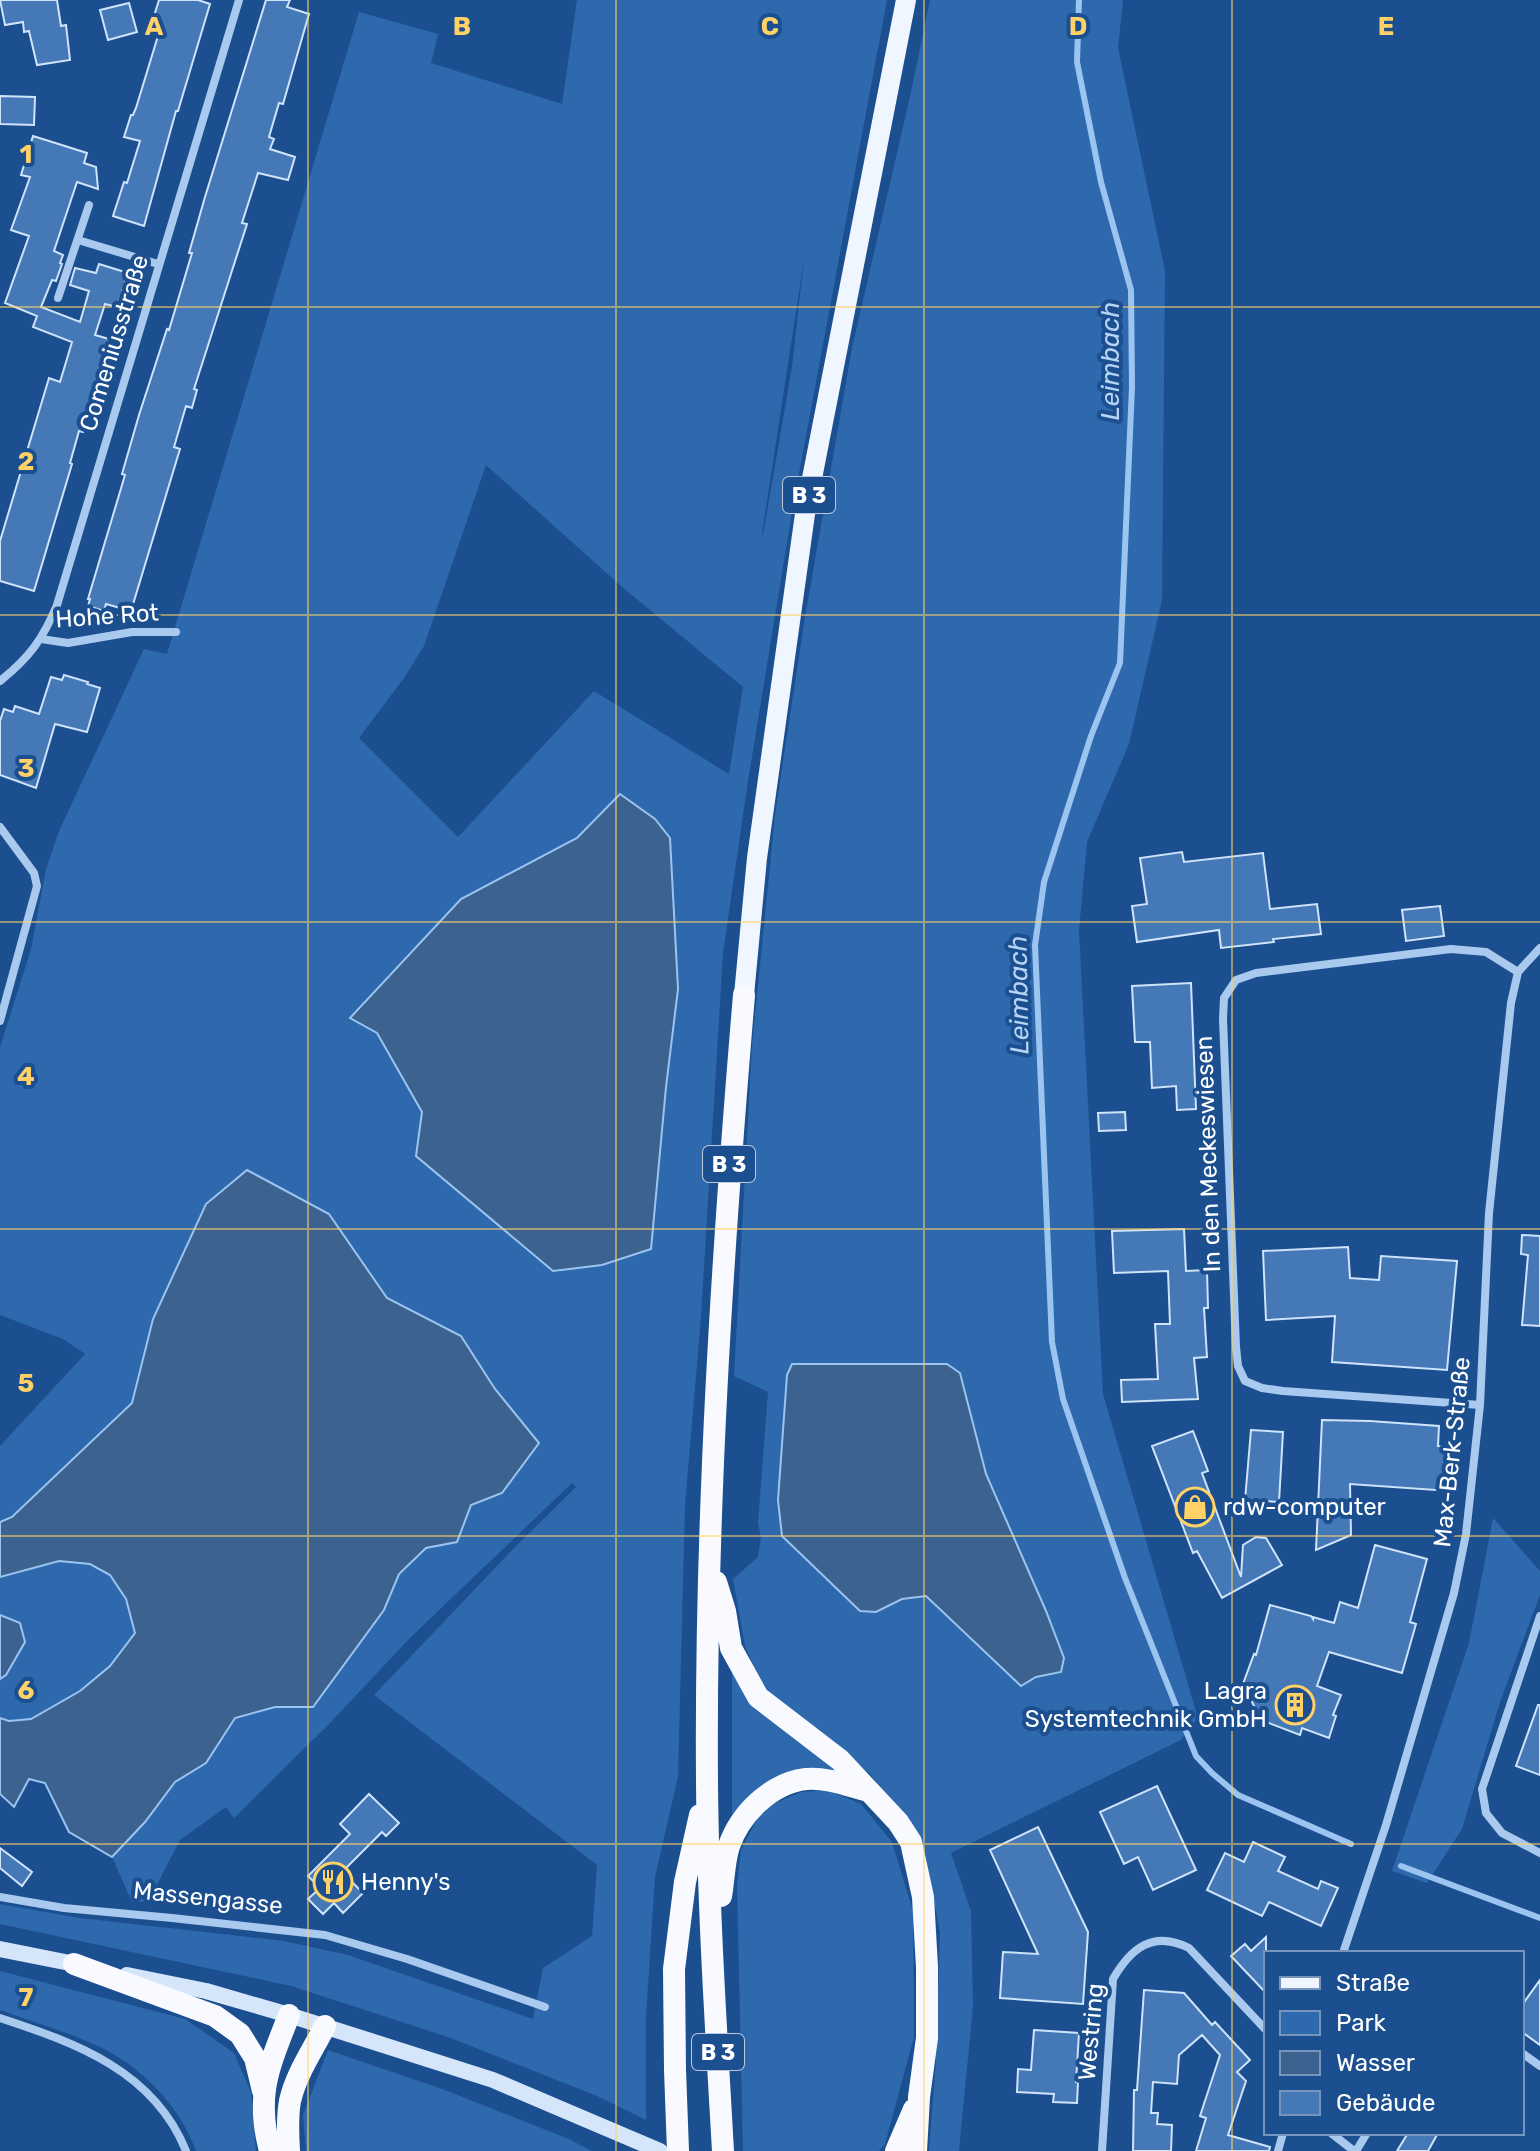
<svg xmlns="http://www.w3.org/2000/svg" width="1540" height="2151" viewBox="0 0 1540 2151" font-family="Rubik,sans-serif">
<rect width="100%" height="100%" fill="#1b4f8f"/>
<path fill="#2e69ad" fill-rule="evenodd" d="M577,0H887L793,506L748,781L723,953L701,1317L685,1505L678,1777L655,1877L646,2017V2120L597,2096L448,2037L291,1986L0,1924V1904L80,1918L284,1941L348,1955L533,2019L543,1968L592,1936L597,1865L374,1695L514,1548L576,1487L572,1483L410,1638L329,1724L234,1818L226,1807L180,1840L148,1902H132L112,1857L145,1822L175,1782L206,1763L235,1718L275,1707H313L384,1610L399,1574L426,1548L457,1542L471,1505L502,1493L495,1389L461,1336L387,1298L329,1214L247,1170L206,1204L153,1319L132,1403L12,1517L0,1522V1446L85,1354L63,1339L0,1315V1047L31,949L46,869L59,831L144,649L167,654L359,12L438,34L431,63L562,104ZM804,259L792,367L763,535L762,534ZM486,465L621,586L743,687L729,774L594,691L458,837L359,738L404,678L424,646ZM619,794L678,989L666,1087L602,1265L553,1270L416,1156L422,1112L377,1033L351,1017L461,899L578,838Z
M930,0H1123L1118,48L1165,271L1162,600L1129,744L1087,842L1079,930L1103,1394L1198,1718L1181,1740L951,1853L971,1911L973,2006L959,2151H929L936,2060L940,1932L929,1876L908,1821L870,1774L765,1693L745,1646L733,1579L758,1557L761,1537L758,1523L768,1392L734,1376L752,1045L775,815L804,623L852,348L911,92ZM960,1373L986,1474L1046,1611L1064,1658L1021,1685L926,1596L902,1599L876,1612Z
M1493,1518L1540,1571V1595L1500,1702L1462,1829L1427,1883L1392,1871L1469,1643Z
M59,1561C69,1562 81,1562 91,1565C121,1576 128,1605 135,1633L110,1666L80,1691L31,1719L9,1721L0,1718V1679L6,1675L20,1623L0,1615V1577Z
M732,1671L843,1772L804,1769L768,1781L732,1815Z
M828,1790L861,1804L892,1842L913,1911L914,2037L885,2144L879,2151H743L737,1885L741,1850L756,1821L771,1805L801,1792Z
M0,1971L185,2019L234,2053L251,2092L256,2151H196C181,2109 146,2071 106,2050C73,2033 35,2023 0,2010Z
M328,2050L445,2090L569,2139L592,2151H306L303,2115Z"/>
<path fill="#3c6290" stroke="#9cc4f0" stroke-width="2" d="M620,794L655,819L670,838L678,989L666,1087L651,1249L602,1265L553,1271L416,1156L422,1112L377,1033L350,1018L461,899L577,838Z
M247,1170L329,1214L387,1298L461,1336L495,1389L539,1443L502,1493L471,1505L457,1542L426,1548L399,1574L384,1610L313,1707H275L235,1718L206,1763L175,1782L145,1822L112,1857L69,1832L45,1783L29,1779L14,1807L0,1794V1718L9,1721L31,1719L80,1691L110,1666L135,1633L126,1599L110,1575L90,1564L59,1561L0,1577V1522L12,1517L132,1403L153,1319L206,1204Z
M792,1364H947L960,1373L986,1474L1046,1611L1064,1658L1061,1672L1036,1677L1021,1686L926,1596L902,1599L876,1612L860,1611L782,1536L778,1500L787,1375Z
M0,1615L20,1623L25,1642L6,1675L0,1679Z"/>
<g fill="none" stroke-linecap="round" stroke-linejoin="round">
<path stroke="#9cc4f0" stroke-width="6" d="M1079,0L1077,62L1101,182L1131,290L1132,387L1120,663L1091,736L1044,882L1035,945L1052,1342L1063,1399L1125,1578L1196,1756L1212,1773L1238,1795L1351,1844
M1401,1866L1540,1918"/>
</g>
<path fill="#4478b7" stroke="#cfe3fa" stroke-width="2" d="M0,0H57L61,26L66,25L70,60L37,65L29,31L24,32L23,22L5,25Z
M159,0H198L210,4L178,111H176L144,226L113,216L124,182L127,183L140,141L124,137L131,115H133L136,108L161,26L150,29Z
M266,0H290L287,7L309,14L283,104L279,103L269,137L274,139L270,149L295,157L288,180L258,173L242,223L247,224L194,389L197,390L192,408L186,406L174,447L180,449L131,611L106,604L104,611L88,606L90,599H88L125,475L122,474L139,415L167,329L169,330L192,253H189L205,197Z
M129,3L137,32L108,40L100,10Z
M0,96L35,97L34,125L0,124Z
M33,136L87,153L84,163L96,167L98,189L77,182L54,251L63,255L60,263L62,264L56,281L52,280L41,307L80,322L89,291L70,285L75,268L96,273L99,264L128,273L117,307L105,304L95,335L109,339L83,432L79,431L70,463L72,464L34,591L0,581V541L49,378L60,382L72,342L33,327L37,316L5,303L29,236L11,230L30,177L21,175Z
M64,675L88,682L87,684L100,688L87,732L55,724L36,788L0,775V721L4,709L13,712L15,706L39,714L51,677L62,680Z
M1182,852L1184,862L1263,853L1270,909L1317,904L1321,934L1273,939L1274,942L1221,948L1219,930L1137,942L1132,906L1147,904L1140,858Z
M1440,906L1444,936L1406,941L1402,910Z
M1191,983L1196,1109L1177,1110L1176,1086L1152,1088L1150,1042H1135L1132,986Z
M1125,1112L1126,1130L1099,1131L1098,1113Z
M1184,1229L1186,1271L1207,1270L1208,1308H1204L1207,1357L1194,1358L1198,1399L1122,1402L1121,1380L1158,1379L1155,1324H1170L1168,1271L1114,1273L1112,1231Z
M1522,1235L1540,1236V1326L1522,1325L1528,1255L1521,1254Z
M1348,1247L1350,1278L1379,1280L1381,1256L1457,1261L1447,1370L1332,1362L1335,1316L1266,1320L1263,1251Z
M1322,1420L1370,1421L1439,1426L1438,1446L1453,1447L1450,1491L1350,1484L1351,1535L1316,1550Z
M1251,1430L1283,1432L1279,1502L1245,1500Z
M1193,1431L1208,1471L1202,1473L1241,1577L1243,1545L1256,1537L1266,1538L1282,1565L1222,1598L1197,1551L1193,1553L1152,1446Z
M1375,1545L1427,1559L1410,1622L1416,1624L1402,1673L1329,1652L1317,1686L1341,1695L1333,1715L1336,1716L1329,1738L1302,1728L1300,1735L1261,1720L1243,1684L1254,1654L1256,1655L1270,1605L1311,1616L1313,1619V1617L1334,1623L1340,1602L1358,1608Z
M1538,1705H1540V1775L1516,1766Z
M1157,1786L1196,1870L1153,1890L1138,1857L1124,1864L1100,1812Z
M369,1794L399,1823L386,1836L382,1832L342,1872L363,1893L343,1913L334,1903L323,1914L308,1899L320,1888L308,1876L350,1834L340,1824Z
M1038,1827L1088,1932L1083,2004L1000,1998L1003,1952L1038,1954L990,1850Z
M1253,1842L1285,1857L1278,1871L1318,1889L1321,1881L1338,1888L1321,1926L1269,1902L1262,1916L1207,1890L1225,1853L1244,1862Z
M0,1848L32,1872L22,1886L0,1868Z
M1266,1937V1993L1231,1956L1245,1944L1251,1951Z
M1540,1980V2045L1522,2032V2005Z
M1144,1990L1184,1993L1212,2025L1215,2022L1250,2060L1237,2072L1246,2081L1228,2135L1270,2147L1269,2151H1196L1206,2118L1200,2116L1220,2055L1202,2035L1179,2055L1177,2084L1153,2082L1151,2113H1158L1157,2124L1172,2125L1171,2151H1133L1134,2090H1137Z
M1034,2030L1079,2033L1076,2082H1078L1077,2103L1053,2102L1054,2094L1017,2092L1018,2069L1031,2070Z
M1408,2133H1438L1428,2151H1397Z"/>
<g fill="none" stroke-linecap="round" stroke-linejoin="round">
<path stroke="#a9c9ee" stroke-width="8" d="M78,240L158,264
M58,298L89,205
M41,639L68,643L132,632H176
M0,681C29,658 43,639 57,605L239,0
M0,827L34,873L37,886L0,1021
M1480,1405L1283,1391L1262,1388L1245,1381L1238,1366L1236,1347L1223,1019L1224,998L1236,980L1256,973L1451,949L1486,952L1518,972
M1540,1616L1482,1789L1486,1813L1502,1833L1540,1853
M0,1897L64,1908L172,1918L325,1935L407,1959L545,2007
M1343,1953L1386,1825L1454,1593L1466,1534L1480,1405L1489,1213L1511,1003L1518,972L1540,948
M0,2018C76,2043 154,2071 186,2151
M1522,2053L1540,2066
M1331,2133L1354,2151
M1102,2151L1113,1979C1131,1948 1153,1930 1189,1948L1266,2030
M1278,2151L1283,2133
M1356,2151L1367,2133"/>
<path stroke="#d6e6fa" stroke-width="16" d="M0,1949L85,1966
M127,1975L206,1991L289,2015L493,2080L660,2151"/>
<path stroke="#f0f6ff" stroke-width="20" d="M744,995L757,858L805,514L906,0"/>
<path stroke="#f8faff" stroke-width="22" d="M716,1582L725,1611L731,1648L758,1697L840,1760L898,1822L911,1842L923,1897L927,1967V2038L919,2097L916,2151
M721,1896C724,1880 724,1861 729,1846C740,1814 771,1783 806,1779C826,1777 849,1786 868,1791
M74,1964L215,2016L240,2034L255,2058L263,2091
M270,2151C255,2094 269,2067 289,2015
M289,2151C288,2134 287,2117 290,2101C296,2074 313,2050 325,2026
M678,2151L675,2070L674,1969L685,1882L700,1815
M723,2151C716,2028 708,1905 707,1782C705,1519 722,1256 744,995
M896,2151L914,2109"/>
</g>
<path fill="none" stroke="#ffd166" stroke-width="2" stroke-opacity="0.55" d="M308,0V2151M616,0V2151M924,0V2151M1232,0V2151M0,307H1540M0,615H1540M0,922H1540M0,1229H1540M0,1536H1540M0,1844H1540"/>
<defs>
<g id="shop-ring" transform="scale(2)"><circle r="9.5" fill="#1b4f8f" stroke="#ffd166" stroke-width="1.5"/><path d="M-5-2.5h2.3a2.7 3.5 0 0 1 5.4 0H5L5.5 6h-11ZM-1.5-2.5h3a1.5 2.3 0 0 0-3 0Z" fill="#ffd166"/></g>
<g id="building-ring" transform="scale(2)"><circle r="9.5" fill="#1b4f8f" stroke="#ffd166" stroke-width="1.5"/><path d="M-4-6H4V6H1V3H-1V6H-4ZM-2.5-4.3h1.7v1.8h-1.7ZM.8-4.3h1.7v1.8H.8ZM-2.5-1h1.7V.8h-1.7ZM.8-1h1.7V.8H.8Z" fill="#ffd166"/></g>
<g id="restaurant-ring" transform="scale(2)"><circle r="9.5" fill="#1b4f8f" stroke="#ffd166" stroke-width="1.5"/><path d="M-5-6h1v4h1v-4h1v4h1v-4h1v5L-1.5 .5V6h-2V.5L-5-1ZM5-6V6H3V1.5H1.5Q1.5-4 5-6Z" fill="#ffd166"/></g>
</defs>
<g fill-rule="evenodd">
<use href="#shop-ring" x="1195" y="1507"/>
<use href="#building-ring" x="1295" y="1705"/>
<use href="#restaurant-ring" x="333" y="1882"/>
</g>
<g text-anchor="middle" dominant-baseline="central" stroke-width="8" stroke-linejoin="round" paint-order="stroke">
<g fill="#1b4f8f" stroke="#bbcadd" stroke-width="2">
<rect x="783" y="477" width="52" height="36" rx="6"/>
<rect x="703" y="1146" width="52" height="36" rx="6"/>
<rect x="692" y="2034" width="52" height="36" rx="6"/>
</g>
<g font-size="22" font-weight="bold" fill="#fff">
<text x="809" y="495">B 3</text>
<text x="729" y="1164">B 3</text>
<text x="718" y="2052">B 3</text>
</g>
<g font-size="24" fill="#fff" stroke="#1b4f8f">
<text transform="translate(114 343) rotate(-73)">Comeniusstraße</text>
<text transform="translate(107 616) rotate(-4)">Hohe Rot</text>
<text transform="translate(1208 1154) rotate(-92)">In den Meckeswiesen</text>
<text transform="translate(1452 1452) rotate(-84)">Max-Berk-Straße</text>
<text transform="translate(208 1898) rotate(6)">Massengasse</text>
<text transform="translate(1091 2032) rotate(-85)">Westring</text>
</g>
<g font-size="24" fill="#fff" stroke="#1b4f8f" text-anchor="start">
<text x="1223" y="1507">rdw-computer</text>
<text x="1267" y="1691" text-anchor="end">Lagra<tspan x="1267" dy="28">Systemtechnik GmbH</tspan></text>
<text x="361" y="1882">Henny's</text>
</g>
<g font-size="26" font-style="italic" fill="#b5d3f5" stroke="#1b4f8f">
<text transform="translate(1110 361) rotate(-90)">Leimbach</text>
<text transform="translate(1019 995) rotate(-91)">Leimbach</text>
</g>
</g>
<g font-size="26" text-anchor="middle" font-weight="bold" fill="#ffd166" stroke="#1b4f8f" stroke-width="8" stroke-linejoin="round" paint-order="stroke">
<text x="154" y="35">A</text>
<text x="462" y="35">B</text>
<text x="770" y="35">C</text>
<text x="1078" y="35">D</text>
<text x="1386" y="35">E</text>
<text x="26" y="163">1</text>
<text x="26" y="470">2</text>
<text x="26" y="777">3</text>
<text x="26" y="1085">4</text>
<text x="26" y="1392">5</text>
<text x="26" y="1699">6</text>
<text x="26" y="2006">7</text>
</g>
<rect x="1264" y="1951" width="260" height="184" fill="#1b4f8f" stroke="#7695bc" stroke-width="2"/>
<rect x="1280" y="1977" width="40" height="12" fill="#f0f6ff" stroke="#7695bc" stroke-width="2"/>
<text x="1336" y="1991" font-size="24" fill="#ffffff">Straße</text>
<rect x="1280" y="2011" width="40" height="24" fill="#2e69ad" stroke="#7695bc" stroke-width="2"/>
<text x="1336" y="2031" font-size="24" fill="#ffffff">Park</text>
<rect x="1280" y="2051" width="40" height="24" fill="#3c6290" stroke="#7695bc" stroke-width="2"/>
<text x="1336" y="2071" font-size="24" fill="#ffffff">Wasser</text>
<rect x="1280" y="2091" width="40" height="24" fill="#4478b7" stroke="#7695bc" stroke-width="2"/>
<text x="1336" y="2111" font-size="24" fill="#ffffff">Gebäude</text>
</svg>
